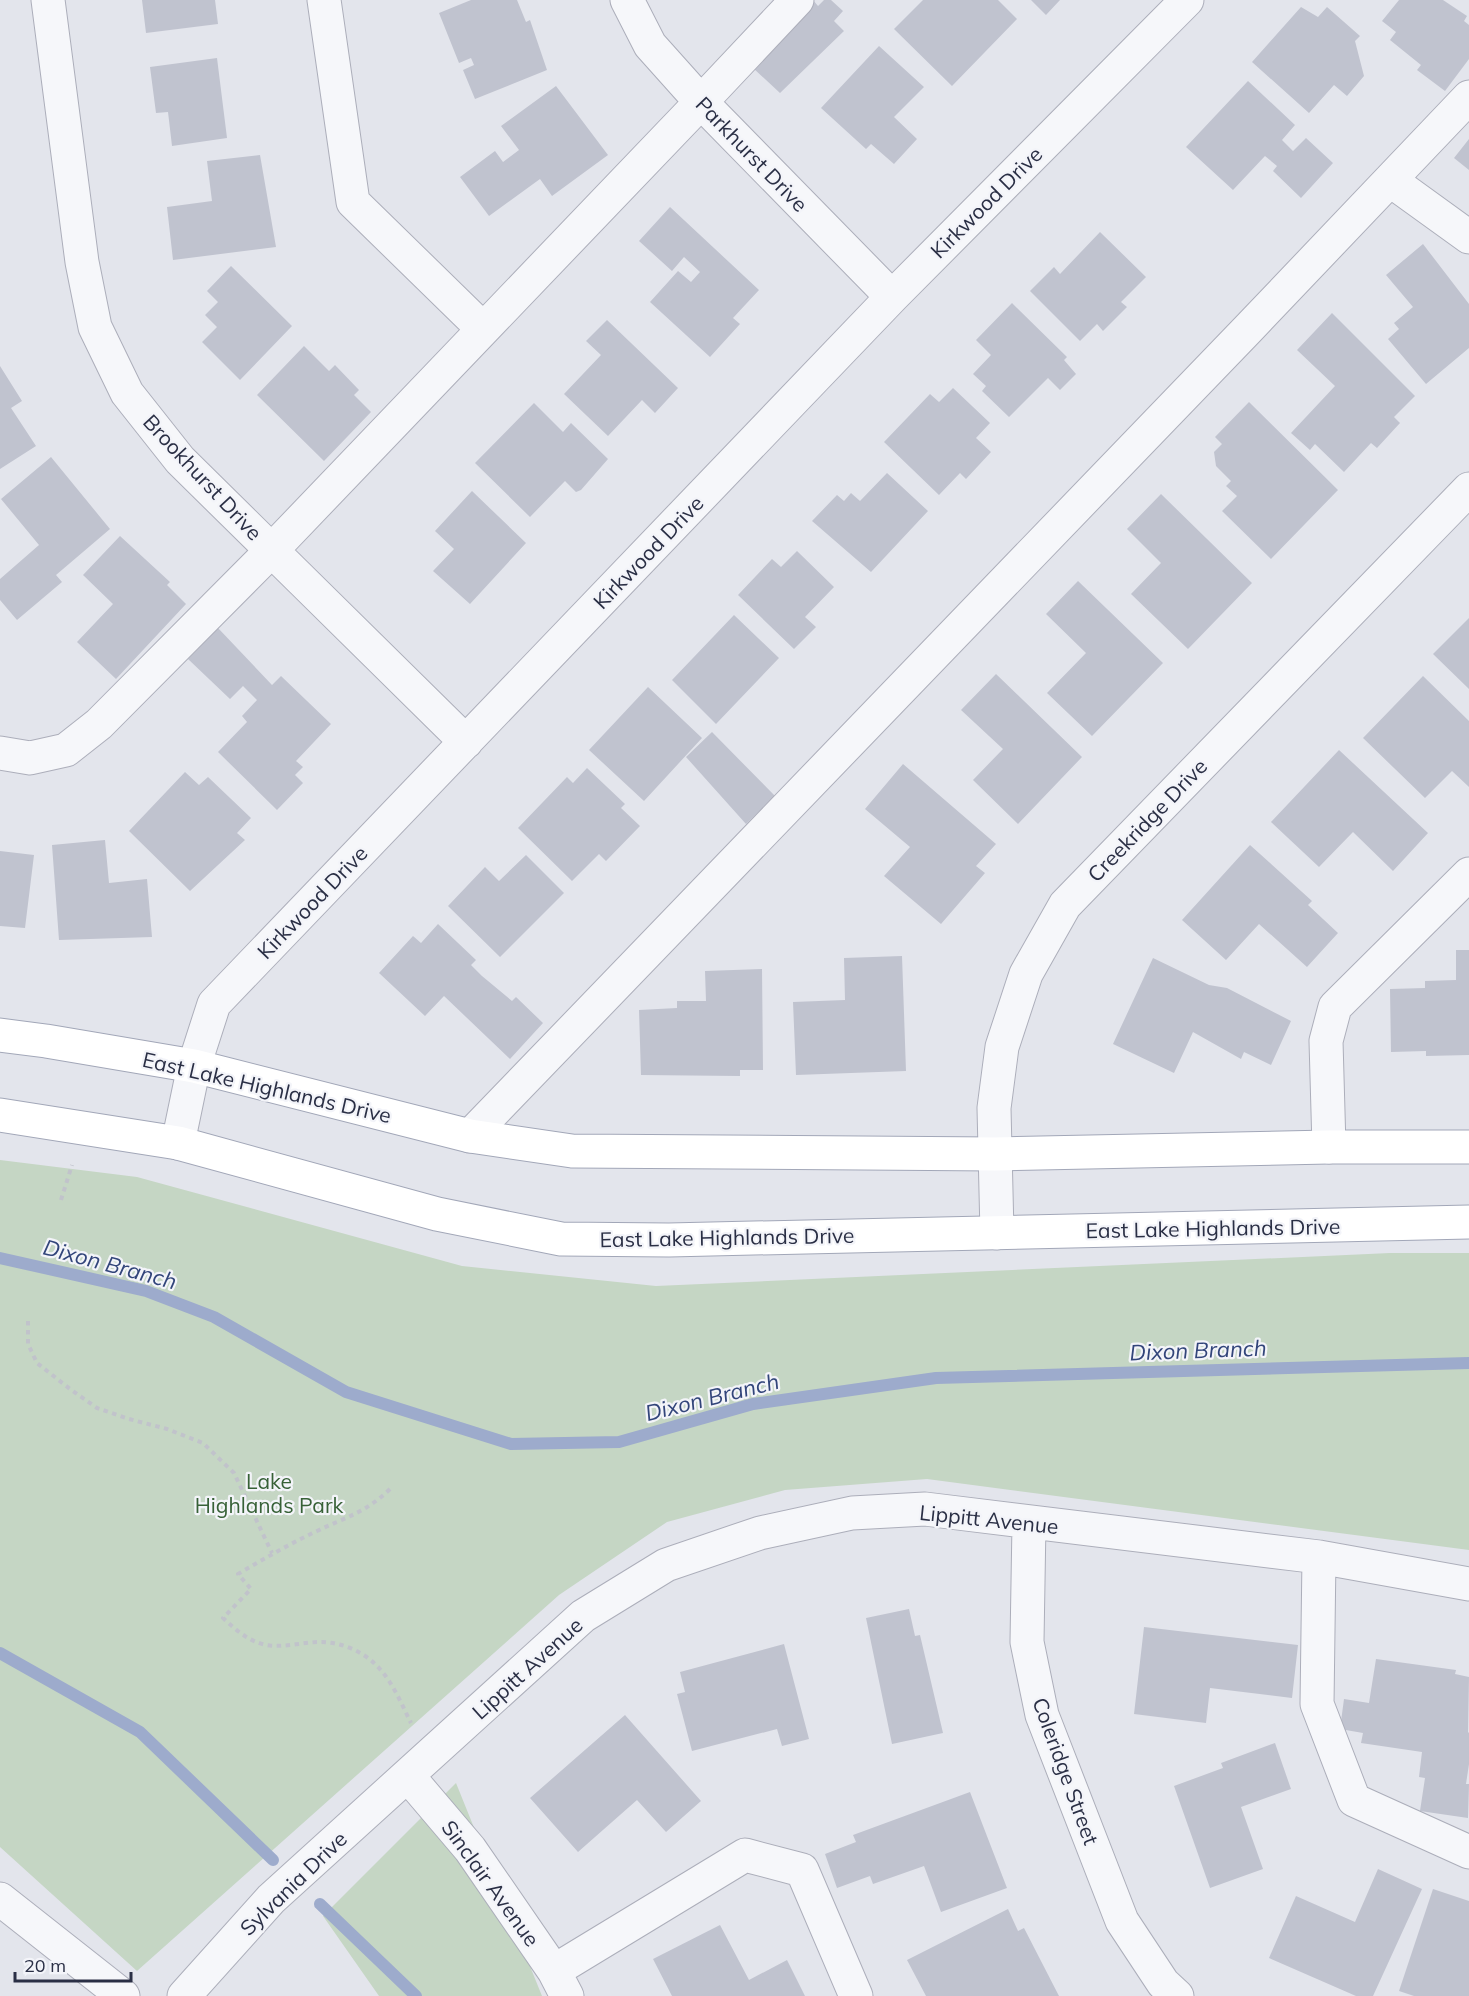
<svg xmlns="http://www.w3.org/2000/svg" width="1469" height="1996" viewBox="0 0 1469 1996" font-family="Mulish,sans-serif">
<rect width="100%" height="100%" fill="#e3e5ec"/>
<path fill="#c5d6c4" d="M0,1160L137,1177L462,1266L656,1286L1390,1253H1469V1550L927,1479L785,1490L667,1522L559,1595L137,1971L0,1847Z
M456,1783L542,1996H379L323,1916Z"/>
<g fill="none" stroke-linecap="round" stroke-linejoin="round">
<path stroke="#9dabcc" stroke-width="12" d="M0,1258L146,1291L214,1317L346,1392L511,1444L619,1442L753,1404L936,1378L1469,1363
M0,1653L140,1732L273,1860
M320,1904L416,1996"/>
</g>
<path fill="#c0c3cf" d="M142,0H215L218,24L146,33Z
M471,0H517L526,22L530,20L547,70L475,99L463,70L474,65L471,58L459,63L439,13Z
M813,0L818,6L824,0H831L843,11L834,21L844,31L780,93L753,68Z
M923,0H998L1017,19L952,86L894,29Z
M1031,0H1060L1046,15Z
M1399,0H1443L1467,16L1464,21L1469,25V59L1445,91L1417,70L1421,65L1390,40L1396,32L1382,21Z
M1301,7L1318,17L1327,7L1360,36L1355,41L1364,76L1347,96L1334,85L1309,113L1252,62Z
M879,46L924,87L894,117L917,139L894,164L871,144L866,149L821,108Z
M217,58L227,138L172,146L168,112L156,113L150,67Z
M1248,81L1295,125L1282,140L1293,151L1306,138L1333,163L1301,198L1273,171L1277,166L1265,156L1233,190L1186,147Z
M556,86L608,155L552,196L540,179L489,216L460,177L495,151L503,162L519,150L501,126Z
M1469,139V170L1454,158Z
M260,155L276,247L173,260L167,207L212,201L207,161Z
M670,207L759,290L733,318L740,324L710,357L650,302L678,271L691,282L700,272L684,257L672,271L639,241Z
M1100,232L1146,277L1121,302L1127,307L1103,331L1097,324L1080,341L1030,291L1054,267L1060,274Z
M1423,244L1469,304V348L1426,384L1388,339L1399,329L1394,323L1413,307L1386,275Z
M231,266L292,326L240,380L202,342L217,327L205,315L218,302L207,291Z
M1012,303L1067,357L1064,360L1076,374L1060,390L1048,378L1009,417L982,391L986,386L973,374L991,355L976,340Z
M1332,313L1415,396L1394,417L1400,423L1377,448L1371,443L1344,472L1315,444L1310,450L1291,433L1335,386L1297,350Z
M607,320L678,388L655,413L642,400L608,436L564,394L601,355L586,341Z
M304,346L329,371L335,365L359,390L354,395L371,412L324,461L257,395Z
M0,366L22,401L11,408L36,446L0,469Z
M953,388L990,423L976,438L991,452L966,479L960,473L939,495L884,442L930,394L939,402Z
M1249,402L1338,490L1271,559L1222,511L1237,496L1226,486L1231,481L1216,466L1214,452L1222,444L1215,437Z
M534,403L563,432L571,423L608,459L581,490L576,492L565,481L530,517L475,463Z
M51,457L110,529L56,575L62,582L17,620L0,600V579L39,545L1,499Z
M887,473L928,511L871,572L812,521L837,495L844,501L851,493L860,501Z
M472,491L526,543L470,604L433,571L454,549L435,531Z
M1161,494L1252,583L1188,649L1131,594L1161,563L1127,529Z
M120,536L170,582L167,585L186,604L116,679L77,642L113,604L83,575Z
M797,551L834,587L805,617L816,627L794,649L738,595L772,559L781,567Z
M1078,581L1163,663L1092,736L1047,693L1086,653L1046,614Z
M734,615L779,658L716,724L672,680Z
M1469,618V689L1433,654Z
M218,628L272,685L281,676L331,724L296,761L303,767L295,775L303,783L277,810L218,752L247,722L242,716L257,700L243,686L230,699L188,659Z
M996,674L1082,757L1018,824L973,780L1003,749L961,710Z
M1423,676L1469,721V787L1452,771L1425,798L1363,738Z
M648,687L702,738L644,801L589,750Z
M712,732L775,796L746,824L686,757Z
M1339,750L1428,833L1393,871L1353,832L1319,867L1271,822Z
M903,764L996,844L976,866L985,873L941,924L884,876L910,847L865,809Z
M587,768L625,804L621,808L640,826L606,861L599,854L572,881L518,828L567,777L573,783Z
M185,772L199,785L208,777L251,818L237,833L245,840L190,891L129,831Z
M105,840L109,883L147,879L152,937L59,940L52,845Z
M1250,845L1312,901L1308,905L1338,933L1307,967L1259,924L1226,960L1182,920Z
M0,851L34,855L25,928L0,926Z
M526,855L564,893L500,957L448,906L485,867L499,881Z
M438,924L476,960L471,965L482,976L512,1001L516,997L543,1023L510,1059L444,996L425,1016L379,973L413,936L421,943Z
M1456,950H1469V1055L1426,1056V1051L1391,1052L1390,989L1425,988V981L1456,980Z
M902,956L906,1071L796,1075L793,1002L845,1000L844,958Z
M1153,958L1209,985L1227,988L1291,1021L1271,1065L1244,1052L1241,1059L1193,1032L1174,1073L1113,1044Z
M762,969L763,1070H740V1076L641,1075L639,1010L677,1008V1001H706L705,971Z
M909,1609L915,1636L920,1635L943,1733L892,1744L866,1618Z
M1144,1627L1298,1645L1292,1698L1210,1688L1206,1723L1134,1714Z
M784,1644L809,1739L782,1746L777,1729L692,1751L677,1694L685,1692L680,1672Z
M1376,1659L1456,1670L1455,1674L1469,1677L1468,1732L1469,1733V1764L1466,1784H1469L1468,1818L1420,1811L1425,1778L1419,1777L1422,1752L1361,1743L1363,1733L1340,1729L1344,1699L1369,1703Z
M625,1715L701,1801L666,1832L637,1800L578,1852L530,1798Z
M1275,1743L1291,1789L1241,1807L1263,1869L1210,1888L1174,1786L1223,1768L1221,1763Z
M970,1792L1007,1888L941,1912L924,1866L873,1884L870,1876L837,1888L825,1854L856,1842L853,1835Z
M1378,1869L1422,1889L1373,1996H1356L1269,1958L1296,1896L1355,1922Z
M1433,1889L1469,1901V1996H1414L1399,1991Z
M1008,1909L1018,1931L1024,1928L1059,1996H926L907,1960Z
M720,1925L749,1980L787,1960L805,1996H672L653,1959Z"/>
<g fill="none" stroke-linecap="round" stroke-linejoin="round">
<g stroke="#acaeba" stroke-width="35">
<path id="minor" d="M48,0L82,262L95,327L127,393L180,460L466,742
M324,0L353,202L483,329
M627,0L650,45L701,102L892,297
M1390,180L1469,237
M0,753L30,758L66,750L99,724L271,551L701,102L797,0
M470,1136L1248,329L1469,97
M178,1143L194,1066L214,1004L892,297L1187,0
M1329,1147L1326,1041L1335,1007L1469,874
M997,1233L994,1108L1002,1047L1026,974L1065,905L1469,489
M1029,1523L1027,1642L1042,1715L1122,1921L1163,1983L1177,1996
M1319,1557L1317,1704L1354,1800L1469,1852
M408,1776L470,1849L554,1971L567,1996
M0,1899L123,1996
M554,1971L745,1855L802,1870L856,1996
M184,1996L271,1899L583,1616L666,1565L760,1533L852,1513L925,1509L1319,1557L1469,1584"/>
</g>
<g stroke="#a2a7b8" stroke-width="35">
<path id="major" d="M0,1035L46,1041L194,1066L470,1136L572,1151L995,1154L1329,1147H1469
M0,1115L178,1143L437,1214L561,1239L669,1240L1469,1222"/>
</g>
<path stroke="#c1c3cb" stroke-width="4" stroke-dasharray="4.5 4.5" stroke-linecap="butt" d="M61,1200L72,1165
M28,1321V1344L37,1363L70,1389L97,1408L129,1419L167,1429L203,1443L234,1473L272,1553
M390,1489C365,1513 346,1517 317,1531C289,1544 264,1559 238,1574L251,1589L223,1618C236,1630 248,1641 266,1645C284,1648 303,1642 321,1642C340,1642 362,1651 375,1664C392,1680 401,1703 411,1723"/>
<use href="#minor" stroke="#f6f7fa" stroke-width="33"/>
<use href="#major" stroke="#fff" stroke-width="33"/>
</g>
<g text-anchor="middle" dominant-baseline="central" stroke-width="4.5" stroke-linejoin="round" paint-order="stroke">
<g font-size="21" fill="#2a2f45" stroke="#f3f4f9">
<text transform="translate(752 154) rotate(46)">Parkhurst Drive</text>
<text transform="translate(986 202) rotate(-45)">Kirkwood Drive</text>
<text transform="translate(203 477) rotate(47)">Brookhurst Drive</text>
<text transform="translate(648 552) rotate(-46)">Kirkwood Drive</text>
<text transform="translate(1147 820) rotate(-46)">Creekridge Drive</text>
<text transform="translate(312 902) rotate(-46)">Kirkwood Drive</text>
<text transform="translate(267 1087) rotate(13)">East Lake Highlands Drive</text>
<text transform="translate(1213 1228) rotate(-1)">East Lake Highlands Drive</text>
<text transform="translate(727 1237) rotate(-1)">East Lake Highlands Drive</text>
<text transform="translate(989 1519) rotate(6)">Lippitt Avenue</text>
<text transform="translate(527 1668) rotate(-42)">Lippitt Avenue</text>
<text transform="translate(1066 1771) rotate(70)">Coleridge Street</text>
<text transform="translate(293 1883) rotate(-44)">Sylvania Drive</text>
<text transform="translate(491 1883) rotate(54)">Sinclair Avenue</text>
</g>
<g font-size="21" fill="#376137" stroke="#f3f4f9">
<text x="269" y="1481">Lake<tspan x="269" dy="24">Highlands Park</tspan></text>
</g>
<g font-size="22" font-style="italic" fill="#32457a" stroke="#f3f4f9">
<text transform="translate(110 1264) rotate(15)">Dixon Branch</text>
<text transform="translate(1198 1350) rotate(-2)">Dixon Branch</text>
<text transform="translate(712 1397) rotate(-14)">Dixon Branch</text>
</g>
</g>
<path d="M15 1972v9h116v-9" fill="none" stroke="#2a2f45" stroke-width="3"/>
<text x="24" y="1972" font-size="18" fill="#2a2f45" stroke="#f3f4f9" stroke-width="4.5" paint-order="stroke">20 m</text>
</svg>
